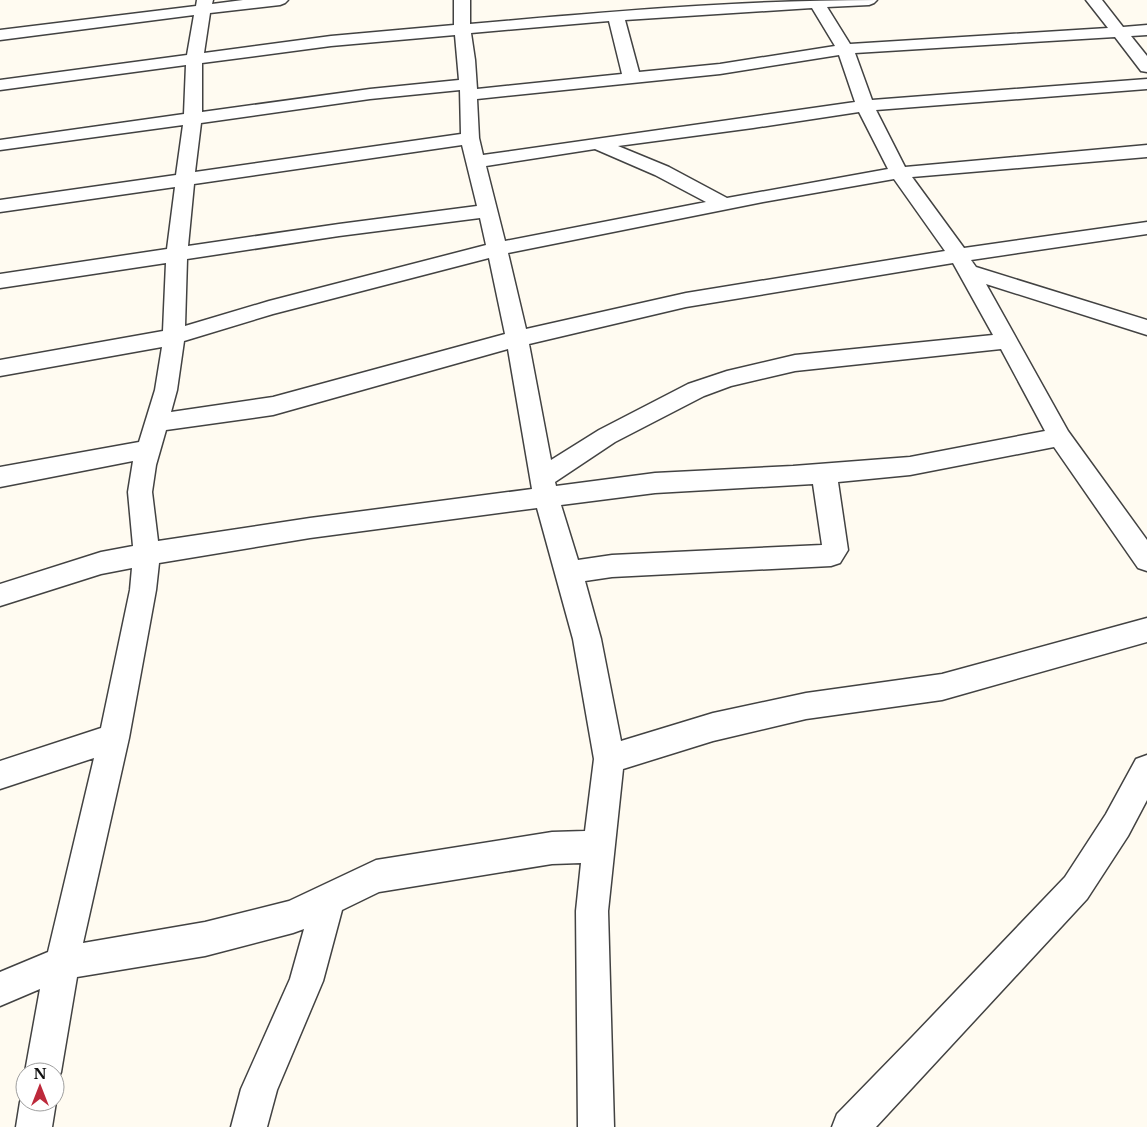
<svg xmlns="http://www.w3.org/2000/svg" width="1147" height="1127" viewBox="0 0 1147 1127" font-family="'Libre Baskerville',serif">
<rect width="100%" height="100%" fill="#fffbf1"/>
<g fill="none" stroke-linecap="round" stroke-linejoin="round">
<g stroke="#424242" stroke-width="3">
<path id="street" d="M197,0H213L212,4L243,0H288L285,3L280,5L210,13L204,53L331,36L454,25V0H470V24C605,12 741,0 877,0L874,3L869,5L827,7L850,44L1108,28L1086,0H1102L1123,27L1147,25V35L1131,36L1147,56V72L1141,71L1115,37L855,53L872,100L1147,79V89L876,110L905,167L1147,145V157L912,177L964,248L1147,222V234L971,260L976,267L1147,320V335L986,284L1068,431L1147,540V571L1138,568L1054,447L910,475L838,482L848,550L840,563L831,566L612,577L585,581L601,639L621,741L713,713L806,693L942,674L1147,618V642L942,700L806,719L713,741L623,769L608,911L614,1127H578L576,911L581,863L552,864L379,892L342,910L323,981L277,1090L267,1127H231L241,1089L290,979L304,929L293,933L205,956L77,977L61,1072L55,1085V1072H25L40,989L0,1006V972L48,952L94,758L0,789V761L101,728L130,590L132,568L101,574L0,606V584L101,552L133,546L128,492L133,461L0,487V467L139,442L155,390L162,347L0,376V360L163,331L166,263L0,288V274L167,249L175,187L0,212V200L176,175L183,125L0,150V140L184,114L186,65L0,90V80L187,55L194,15L0,40V30L196,6ZM812,8L835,46L720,64L639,72L625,20ZM609,21L622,74L477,89L475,60L471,33ZM455,35L459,80L370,89L202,112V63L331,46ZM839,55L855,102L483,155L479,138L477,99L720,74ZM460,90L461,134L195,172L201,123L370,99ZM859,112L888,169L727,198L669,167L618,146L753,128ZM462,145L477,206L339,224L188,246L194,184ZM595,149L655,175L706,202L505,241L486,166ZM894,179L945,251L686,293L526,329L508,253L763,202ZM480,218L486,245L269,301L185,326L187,259L339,236ZM489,258L505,334L273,397L171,412L177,390L184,341L273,314ZM953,263L993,335L795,355L727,371L688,384L599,430L551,460L529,344L686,307ZM508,349L532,489L310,518L158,541L152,492L156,465L166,430L273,415ZM1001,349L1045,431L910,457L793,466L655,473L556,486L555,482L615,442L704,396L731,386L795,371ZM813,484L822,545L612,555L578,560L561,505L655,493ZM537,508L573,639L594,759L585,831L552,832L376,860L289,901L205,922L83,943L129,738L156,590L159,563L310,538Z
M1147,755V800L1128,836L1087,899L876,1127H832L837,1114L913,1036L1065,877L1106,814L1136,759Z
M25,1089V1102H55V1099L56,1102L52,1127H16L20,1102Z"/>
</g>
<use href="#street" fill="#fff" fill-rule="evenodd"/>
</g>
<g transform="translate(40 1087)"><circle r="24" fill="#ffffff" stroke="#9f9f9f"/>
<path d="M0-4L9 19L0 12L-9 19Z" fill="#bd293b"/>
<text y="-8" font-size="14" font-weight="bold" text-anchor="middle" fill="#0f0f0f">N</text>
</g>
</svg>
